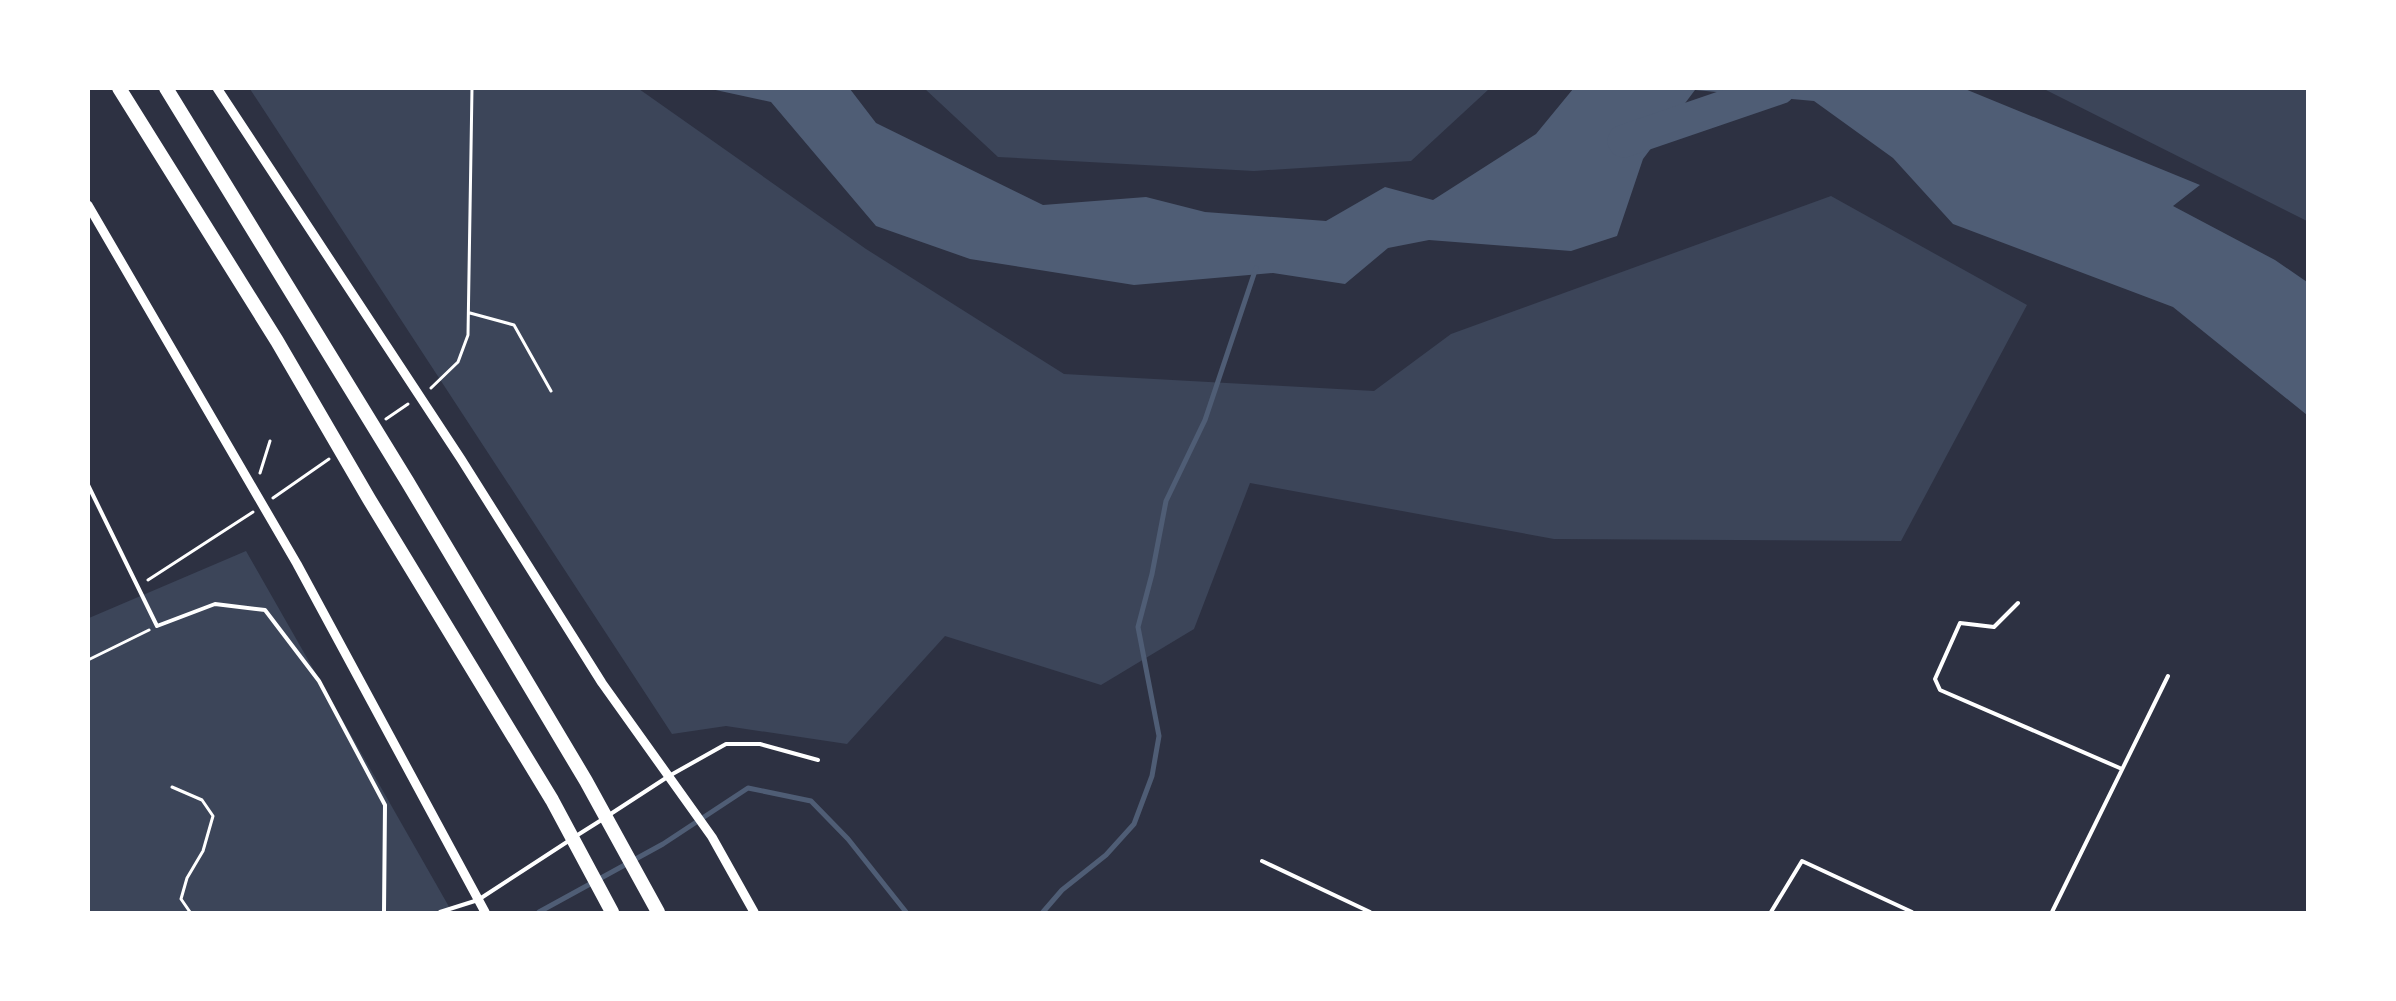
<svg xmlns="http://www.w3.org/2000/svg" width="2396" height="1001" viewBox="0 0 2396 1001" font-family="Montserrat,sans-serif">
<rect width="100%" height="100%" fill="#2d3142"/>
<path fill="#3c4559" d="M250,89H639L866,249L1064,374L1374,391L1451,334L1831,196L2027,305L1901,541L1554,539L1250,483L1194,629L1101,685L945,636L847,744L726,726L672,734Z
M925,89H1489L1411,161L1254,171L998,157Z
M2044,89H2307V221Z
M246,551L452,912H89V618Z"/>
<path fill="#4f5d75" d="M711,89H850L876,123L1043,205L1146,197L1205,212L1326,221L1385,187L1433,200L1536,134L1573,89H1965L2200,185L2173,206L2275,260L2307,282V415L2173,307L1953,224L1893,158L1814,101L1695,90L1643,159L1617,236L1571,251L1429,240L1388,248L1345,284L1273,273L1134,285L970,259L876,226L771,102Z"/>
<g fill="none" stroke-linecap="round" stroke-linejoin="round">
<path stroke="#4f5d75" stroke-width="5" d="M539,912L663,844L748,788L811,801L848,839L906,912
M1043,912L1062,890L1106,855L1134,824L1152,776L1159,736L1138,627L1152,574L1166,501L1205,420L1256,268"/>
<path stroke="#4f5d75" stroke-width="33" d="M1624,141L1779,88"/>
<path stroke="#fff" stroke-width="3" d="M470,313L514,325L551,391
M431,388L458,362L468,335L472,88
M386,419L408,404
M260,473L270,441
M273,498L329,459
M148,580L253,512
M88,660L149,630
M172,787L202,800L213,816L203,851L187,878L181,899L190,912"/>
<path stroke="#fff" stroke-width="4" d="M88,485L157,626L215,604L265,610L319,681L385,805L384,912
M2018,603L1994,627L1960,623L1935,679L1940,690L2122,769
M609,815L669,776L726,744H760L818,760
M576,836L603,819
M1262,861L1370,912
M440,912L478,900L570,840
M1771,912L1802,861L1912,912
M2052,912L2168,676"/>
<path stroke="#fff" stroke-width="9" d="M217,88L461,459L602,683L712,837L754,912
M88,205L297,564L485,912"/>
<path stroke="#fff" stroke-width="14" d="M119,88L277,341L369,499L552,800L612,912
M166,88L407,481L586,781L658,912"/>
</g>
<rect width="2396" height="1001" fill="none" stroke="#ffffff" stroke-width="180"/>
</svg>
